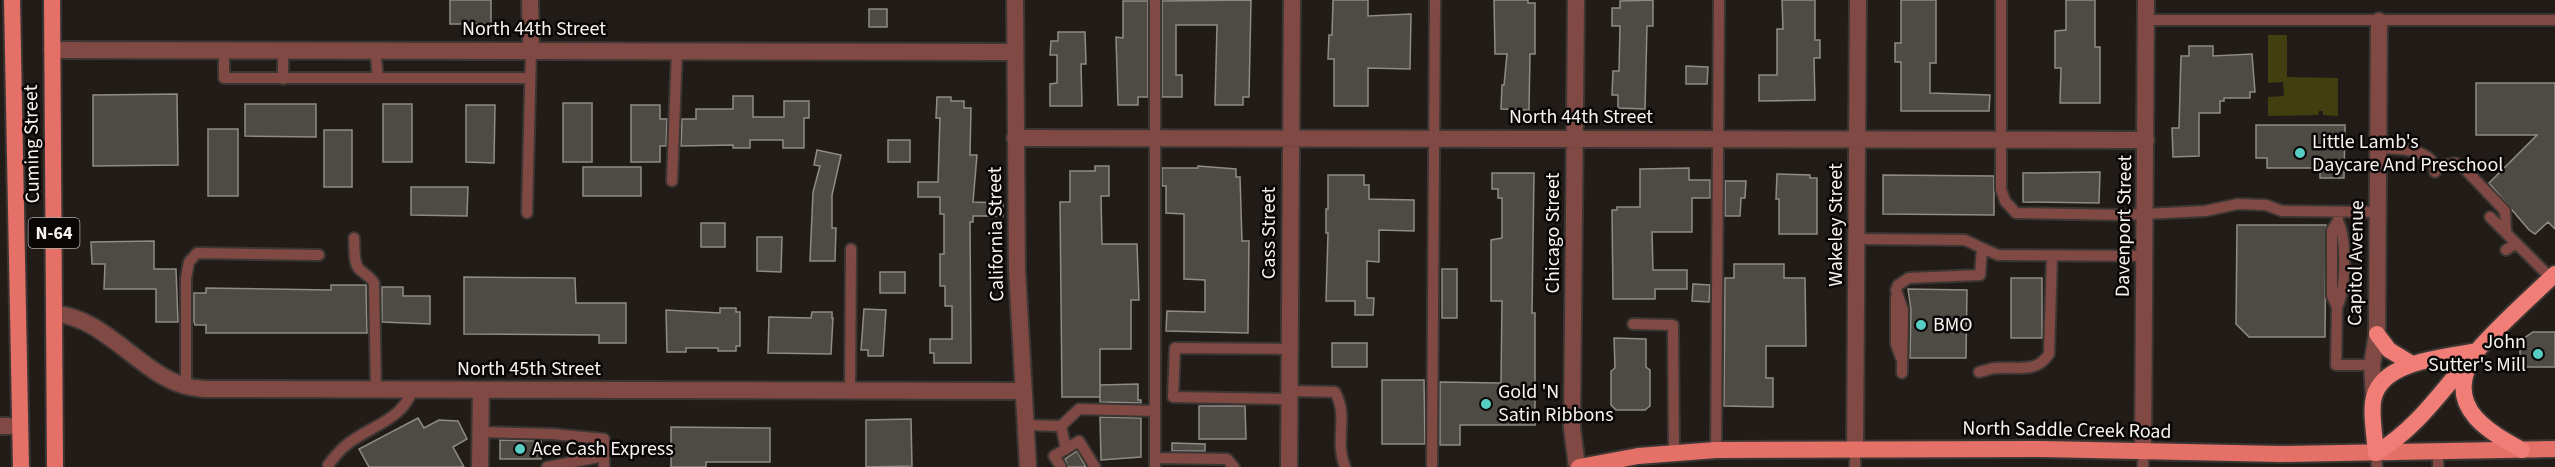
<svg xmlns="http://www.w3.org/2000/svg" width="2555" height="467" viewBox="0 0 2555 467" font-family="'Source Sans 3',sans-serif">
<rect width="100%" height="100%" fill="#221c19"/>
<path fill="#413f0f" d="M2268,35H2287V77L2338,78V116L2323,115V111H2319L2318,115L2268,116V97L2284,96L2283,82L2268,83Z"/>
<path fill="#4e4b45" stroke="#8f8b85" stroke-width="1.5" d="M450,0H491V24H450Z
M1251,0L1249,97H1243V105H1215L1217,25H1176V75H1182V97H1162V1Z
M1333,0H1368V16L1411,14L1410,69L1368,68V106H1334V59H1328L1329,35H1332Z
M1494,0H1528V3H1535V54H1530L1529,110L1501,109L1502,85H1504L1507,54H1495Z
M1653,0V26H1647L1645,109L1618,108V95H1612L1613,71H1619L1620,26H1612V8H1620V1Z
M1782,0H1815V40H1820V58H1814L1815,100L1759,101V75H1777V29H1783Z
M1901,0H1936V63H1930V93L1990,95L1989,111H1901V62H1895V43H1901Z
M2066,0H2095V47H2100V103H2060L2061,68H2055V31L2066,30Z
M1123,1H1148V97H1138V105H1118L1116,37L1123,38Z
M869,9H887V27H869Z
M1058,32H1085L1086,64H1081L1082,106H1050V84L1057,83V55H1050L1051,41H1058Z
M2189,46H2213V56L2252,54L2255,92H2250V98H2224V101H2220V113H2199V156L2173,157L2172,128H2179L2181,56H2189Z
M1686,66L1708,67L1707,84H1686Z
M2476,83H2555V229L2548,222L2535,234L2529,230L2489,183L2537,135H2476Z
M177,94L178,165L93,166V95Z
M733,96H753V117H784V101H809V118H804V148H783V140H750V148H733V145L681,146L682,119H696V109H733Z
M937,97H951V101H964V108H971L970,155H977L973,202L1003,203V216H973V222H970L971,363H934V353H930V339H952V306H945V286H940V254H944V214H940V197H918V182H938L940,118H936Z
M563,103H592V162H563Z
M245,104H316V137L245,136Z
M383,104H412V162H383Z
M466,105H495L494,163L466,162Z
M631,105H660V119H667L666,146H660V162H631Z
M2256,125H2345L2344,178H2320V168H2267V158H2256Z
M208,129H238V196H208Z
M324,130H352V187H324Z
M888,140H910V162H888Z
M817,150L841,155L832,195V228H836L835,261H810L813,192L820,166L814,165Z
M1095,166H1109V196H1101L1102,244H1137L1139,300H1131V349H1100V397H1062L1060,202H1070V171H1095Z
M1198,166L1236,169V177H1240L1242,241H1249L1248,333L1166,331L1167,311L1205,312V280L1184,279V214L1166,213V186H1162V168H1198Z
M583,167H641V196H583Z
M1689,168V180H1710V198H1692V232H1652L1653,270H1687V289H1655V299H1613L1612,210H1617V207H1640V169Z
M2100,172L2099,203L2023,202V173Z
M1492,173H1534L1532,313H1535V425H1460V445H1440V382L1501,383L1502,301H1491V240L1502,238V198H1498V189H1492Z
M1777,174L1810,175V178H1817V234H1779V199H1776Z
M1328,175H1364V185H1369V199L1414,200V231L1379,230V262L1367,261V298H1374L1373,315H1355V301H1326L1328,233H1326V209H1328Z
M1883,175L1994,176V215L1883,214Z
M1725,181H1746L1745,198H1741L1740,216H1725Z
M411,187H468L467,216L411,215Z
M701,223H725V247H701Z
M2237,225H2326L2325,337H2249L2236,324Z
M757,237H782L781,272L757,271Z
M154,241V269H176L178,322H156V289H104L105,264H92L91,242Z
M1734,264H1784V278H1805L1806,346H1766V378H1773V407L1724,406L1725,278H1734Z
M1442,269H1457V318H1442Z
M880,272H905V293H880Z
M464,277L575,278L576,303H626V343H599V335L464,334Z
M2011,278H2042V338H2011Z
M1693,284L1710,285L1709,302L1692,301Z
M331,285H366L367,333H206V325H195L194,322V293H206V288L331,290Z
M382,287H403V296H430V324L382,322Z
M1908,289L1967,290L1966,358H1910L1911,310Z
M720,308H736V312H740V346H736V351H718V348H686V352H667L666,310L720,313Z
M864,309L886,310L883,356H868V350H861Z
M812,312H832V318H833L831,354L768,353L769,317L811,318Z
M2533,332H2555V367H2520V341Z
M1614,338L1646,339V367L1650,370V406L1645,410H1616L1611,405V371L1615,368Z
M1332,343H1367V367H1332Z
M1382,380H1424L1425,444H1382Z
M1138,384V400H1141V403L1100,402V385Z
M1199,406H1245L1246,439H1199Z
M1100,417L1141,418V457L1101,460Z
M418,418L424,428L439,420L458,421L467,439L453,447L464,467H369L359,449Z
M911,419L912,466L866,467V420Z
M671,427L770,428V462H706V467H671Z
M500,440L541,441V459H500Z
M1172,443L1205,444V451H1172Z
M1077,451L1086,467H1068L1065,459Z"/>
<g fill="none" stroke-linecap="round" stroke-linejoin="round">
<g stroke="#3c3633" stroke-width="14">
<path id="service" d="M1155,0V467
M2001,0V189L2005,201L2016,213L2125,215L2205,211L2238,204L2266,205L2282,211L2378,212
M2146,20H2555
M224,49V78H530
M283,49V79
M375,49L378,78
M2378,148C2395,149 2435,147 2435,172
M2435,167L2455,163L2462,166L2505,211L2506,232
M672,181L677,50
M2338,212V221L2332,230V296L2337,307L2336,365H2372
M527,213L531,49
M2490,217L2551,278
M354,238C355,247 353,262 359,269C364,274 370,276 374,283L376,389
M1857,239L1965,240L1982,248L1980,275L1909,278L1898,285L1896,290L1903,310L1902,373
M1982,248L1998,255L2145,256
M2506,250L2516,243
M1896,297V344L1901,358
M2337,307C2346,289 2347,239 2338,221
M1633,324L1673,325L1674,452
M1979,372C1985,371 1991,368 1997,368C2017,366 2036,374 2049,354L2052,256
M186,387V278L189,262L197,253L319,255
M1289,391L1335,392C1349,417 1334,439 1345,467
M850,392L851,249
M1289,399L1173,397L1175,348L1289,349
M1025,425L1061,426
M481,432L553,434L604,439V467
M1066,449L1061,426L1079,409L1155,411
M1716,450L1719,0
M2143,452V467
M2438,452V467
M2376,453L2377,467
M1155,458L1227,459L1234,467
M328,465C333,459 338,452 344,447C366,427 403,421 412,390
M547,467L604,456
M1061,467L1054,456L1079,441L1095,467
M1432,467L1435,0
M1855,467V449"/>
</g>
<g stroke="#3c3633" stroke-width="20">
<path id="minor" d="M530,0L531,49
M1576,0L1572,428L1577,467
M52,50L1015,52
M1015,138L2146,140
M55,314C105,317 140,374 186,386C192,388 199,388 205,389L1023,391
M2374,397L2372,365L2377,334L2379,21
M0,426H20
M1855,449L1858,0
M2143,452L2146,0
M1289,467L1292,0"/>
</g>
<g stroke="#3c3633" stroke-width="20">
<path id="tertiary" d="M1015,0L1017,270L1028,467
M480,467L481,390"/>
</g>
<g stroke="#3c3633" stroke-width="20">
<path id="primary" d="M12,0L21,467
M52,0L55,467
M1579,467L1638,456L1716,450L2042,449L2281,454L2555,449"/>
</g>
<g stroke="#3c3633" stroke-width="20">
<path id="trunk" d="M2377,334L2389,350L2412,364
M2476,351C2445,358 2384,360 2374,397C2370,411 2375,438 2376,453C2420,426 2442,389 2476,352C2500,324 2529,299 2555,274
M2469,365C2448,410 2491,433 2522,450"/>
</g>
<use href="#service" stroke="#814944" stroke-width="10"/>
<use href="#minor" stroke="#814944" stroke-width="16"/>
<use href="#tertiary" stroke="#814944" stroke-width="16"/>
<use href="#primary" stroke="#e47068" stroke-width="16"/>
<use href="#trunk" stroke="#f07e76" stroke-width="16"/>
</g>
<g fill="#56cec3" stroke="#090706" stroke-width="2">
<circle cx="2300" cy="153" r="6"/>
<circle cx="1921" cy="325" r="6"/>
<circle cx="2538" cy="354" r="6"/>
<circle cx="1486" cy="404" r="6"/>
<circle cx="520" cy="449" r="6"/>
</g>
<g text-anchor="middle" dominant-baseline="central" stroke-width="5" stroke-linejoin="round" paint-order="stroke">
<rect fill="#090706" stroke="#b0acaa" stroke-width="1.5" x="28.5" y="218" width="51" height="30" rx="4.5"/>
<g font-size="18" font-weight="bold" fill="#f7f3f1">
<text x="54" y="233">N-64</text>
</g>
<g font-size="20" fill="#f7f3f1" stroke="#090706">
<text x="534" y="29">North 44th Street</text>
<text x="1581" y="117">North 44th Street</text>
<text transform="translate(32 144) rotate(-91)">Cuming Street</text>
<text transform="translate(1836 225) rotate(-90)">Wakeley Street</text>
<text transform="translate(2124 226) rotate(-89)">Davenport Street</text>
<text transform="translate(1269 233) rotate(-90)">Cass Street</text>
<text transform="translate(1553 233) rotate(-90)">Chicago Street</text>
<text transform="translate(996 234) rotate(-91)">California Street</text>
<text transform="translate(2356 263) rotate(-89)">Capitol Avenue</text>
<text x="529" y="369">North 45th Street</text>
<text transform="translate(2067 430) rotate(1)">North Saddle Creek Road</text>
</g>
<g font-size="20" fill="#f7f3f1" stroke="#090706" text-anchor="start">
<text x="2312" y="142">Little Lamb's<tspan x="2312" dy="23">Daycare And Preschool</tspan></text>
<text x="1933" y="325">BMO</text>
<text x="2526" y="342" text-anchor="end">John<tspan x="2526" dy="23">Sutter's Mill</tspan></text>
<text x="1498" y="392">Gold 'N<tspan x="1498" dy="23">Satin Ribbons</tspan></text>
<text x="532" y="449">Ace Cash Express</text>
</g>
</g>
</svg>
